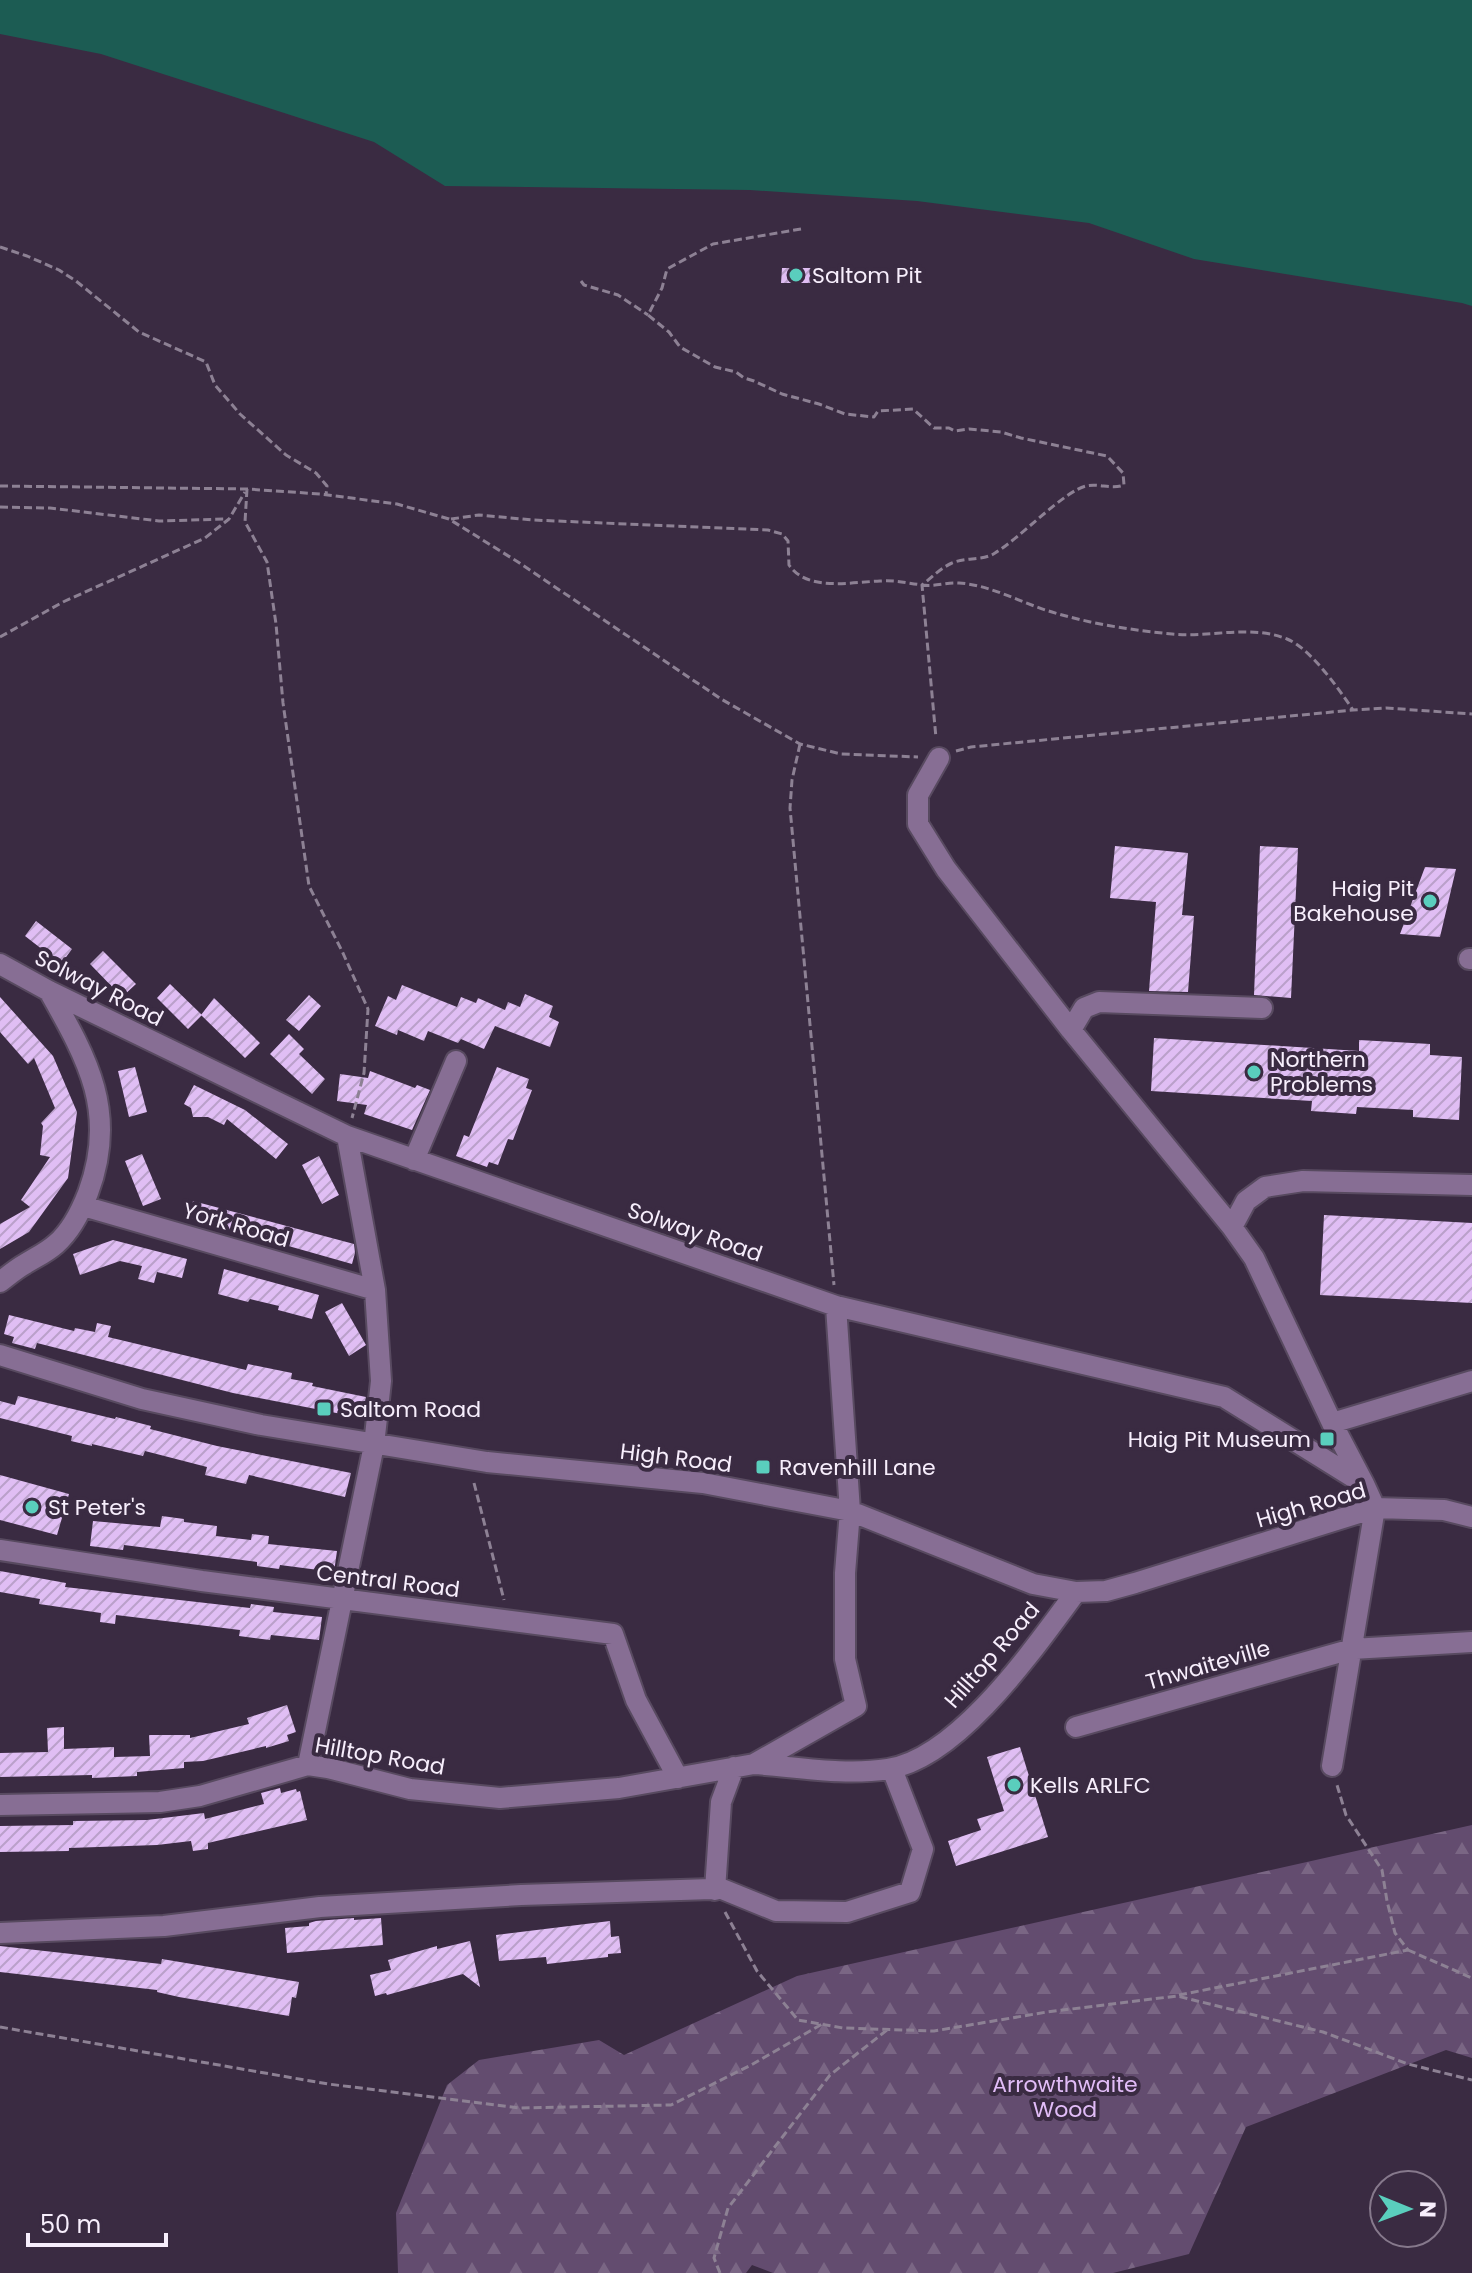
<svg xmlns="http://www.w3.org/2000/svg" width="1472" height="2273" viewBox="0 0 1472 2273" font-family="Poppins,sans-serif">
<defs>
<pattern id="forest-firs" width="22" height="20" patternUnits="userSpaceOnUse" patternTransform="scale(2)"><rect width="22" height="20" fill="#634c6f"/><path d="M5 1l3.5 6h-7zM16 11l3.5 6h-7z" fill="#7a6684"/></pattern>
<pattern id="building-hatch" width="6" height="6" patternUnits="userSpaceOnUse" patternTransform="scale(2)"><rect width="6" height="6" fill="#e0bef4"/><path d="M-1 1l2-2M0 6l6-6M5 7l2-2" fill="none" stroke="#baa0ca"/></pattern>
</defs>
<rect width="100%" height="100%" fill="#3a2b42"/>
<path fill="url(#forest-firs)" d="M1472,1825V2058L1446,2050L1246,2127L1189,2254L1113,2273H773L752,2265L746,2273H398L396,2213L447,2085L479,2060L599,2040L624,2055L797,1976Z"/>
<path fill="#1c5c53" d="M0,0H1472V306L1462,303L1194,259L1089,223L917,201L750,190L445,186L374,142L101,54L0,34Z"/>
<path fill="url(#building-hatch)" d="M782,268H811V283H781Z
M1115,846L1188,853L1182,915L1194,916L1188,992L1149,991L1156,902L1110,898Z
M1260,846L1298,848L1291,998L1254,995Z
M1425,867L1456,869L1440,937L1400,934Z
M36,921L72,949L61,964L25,936Z
M103,951L136,984L122,997L90,964Z
M170,984L202,1015L188,1029L157,998Z
M402,985L457,1007L461,997L476,1003L478,998L505,1010L508,1002L520,1007L525,994L553,1006L549,1017L559,1022L550,1047L495,1026L484,1049L461,1039L458,1043L428,1031L424,1041L398,1030L397,1035L375,1026L388,996L396,1000Z
M309,995L321,1006L299,1031L286,1020Z
M0,997L53,1056L77,1112L68,1178L29,1232L0,1249V1224L30,1207L21,1200L50,1157L40,1155L43,1126L41,1123L55,1108L34,1058L28,1064L0,1032Z
M214,998L260,1043L245,1058L201,1015Z
M289,1034L304,1049L299,1054L325,1079L312,1094L270,1054Z
M1154,1038L1359,1051V1040L1430,1044V1055L1462,1057L1459,1120L1413,1117V1110L1357,1107L1356,1114L1311,1111L1312,1101L1151,1091Z
M135,1067L147,1112L129,1117L118,1071Z
M497,1067L529,1079L526,1088L532,1090L513,1140L508,1139L498,1165L489,1162L487,1167L456,1156L464,1135L469,1137Z
M370,1071L415,1088L417,1085L430,1090L412,1130L364,1114L367,1105L337,1101L340,1074L368,1078Z
M194,1085L245,1110L288,1144L276,1159L227,1119L224,1125L208,1117H193L191,1108L184,1104Z
M142,1154L161,1199L143,1206L125,1161Z
M319,1156L339,1195L322,1204L302,1165Z
M193,1201L354,1244L355,1253L352,1264L189,1218Z
M1324,1215L1472,1223V1303L1320,1295Z
M113,1240L187,1259L182,1278L157,1272L154,1283L138,1279L142,1266L120,1261L80,1275L73,1254Z
M224,1269L319,1295L312,1319L278,1310L279,1306L250,1299L248,1302L218,1294Z
M342,1303L366,1345L349,1356L325,1312Z
M9,1315L74,1331L75,1328L95,1332L97,1323L111,1326L108,1337L246,1370L248,1364L292,1373L291,1379L313,1383L312,1386L366,1397L362,1418L233,1393L37,1343L35,1349L12,1343L14,1337L4,1334Z
M18,1396L115,1419L116,1417L151,1426L150,1429L217,1446L351,1473L345,1497L249,1475L246,1484L205,1475L207,1467L145,1451L143,1456L92,1444V1446L71,1441L72,1436L0,1418V1401L15,1405Z
M0,1475L69,1494L57,1535L0,1520Z
M162,1516L184,1519V1522L217,1526L216,1536L251,1540L252,1534L269,1536L268,1544L337,1551L334,1572L280,1565L279,1569L257,1566V1562L124,1545L123,1550L90,1546L93,1521L160,1527Z
M0,1571L66,1583L65,1587L250,1608L251,1604L274,1607L273,1612L322,1617L319,1640L271,1635L270,1640L239,1636L240,1630L116,1615L115,1624L100,1622L101,1613L39,1604L40,1599L0,1592Z
M287,1705L296,1732L287,1735L289,1741L266,1748V1746L203,1761L184,1762V1768L137,1772V1776L92,1778V1775L0,1777V1753L48,1752L47,1728L64,1727V1749L114,1747V1757L150,1756L149,1735H190V1738L249,1724L247,1718Z
M1020,1747L1048,1837L956,1866L948,1841L981,1830L977,1819L1004,1811L987,1757Z
M280,1788L281,1793L296,1789L297,1792L300,1791L307,1820L208,1843V1849L193,1851L191,1841L157,1845L69,1848V1851L0,1852V1826L73,1825V1821L147,1820L204,1813L205,1819L264,1804L261,1793Z
M354,1918V1920L381,1918L383,1945L287,1953L285,1928L309,1926V1923L316,1921Z
M610,1921L611,1937L619,1936L621,1953L608,1954V1957L547,1964L546,1957L499,1961L496,1935Z
M470,1941L480,1987L463,1974L387,1995L386,1993L375,1996L370,1975L391,1970L388,1960L437,1946V1949Z
M0,1946L161,1964L162,1959L299,1982L296,1998L292,1997L289,2016L179,1997L157,1992V1990L0,1972Z"/>
<g fill="none" stroke-linecap="round" stroke-linejoin="round">
<g stroke="#584a60" stroke-width="24">
<path id="minor" d="M939,758L918,795V824L946,869L1071,1030L1232,1227L1254,1258L1332,1423L1364,1484
M1469,959H1472
M0,964L49,991L347,1136L836,1306L1224,1397L1364,1484L1375,1508L1332,1766
M1071,1030L1084,1008L1099,1002L1262,1008
M414,1160L456,1061
M83,1206L375,1290
M1232,1227L1246,1201L1265,1187L1303,1181L1472,1185
M0,1282C8,1276 16,1269 25,1264C36,1257 46,1253 56,1244C71,1231 81,1211 88,1193C118,1113 88,1060 49,991
M0,1355L142,1399L261,1425L487,1462L703,1483L850,1511L1033,1584L1076,1592L1106,1591L1135,1583L1375,1508L1444,1510L1472,1517
M1332,1423L1472,1381
M0,1550L202,1581L613,1634L636,1700L678,1778
M1076,1727L1352,1649L1472,1642
M754,1764C798,1767 844,1776 888,1769C959,1758 1035,1647 1076,1592
M308,1765L374,1445L381,1381L375,1290L347,1136
M0,1805L160,1802L200,1796L308,1765L328,1768L410,1789L500,1798L619,1788L754,1764L856,1706L845,1659V1573L850,1511L836,1306
M715,1890L721,1802L734,1767
M0,1933L164,1926L320,1907L521,1895L712,1889H722L776,1911L847,1912L910,1892L923,1849L892,1769"/>
</g>
<path stroke="#8d8194" stroke-width="3" stroke-dasharray="8 4" stroke-linecap="butt" d="M801,229L713,244L667,269L662,288L648,315L669,332L680,347L715,367L736,372L744,378L754,381L782,394L819,404L845,414L874,417L878,411L913,409L934,428H949L955,431L969,429L1001,432L1021,438L1107,456L1123,473L1124,485C1112,490 1099,483 1086,486C1064,491 1019,539 995,553C983,561 966,557 952,563C941,568 932,577 922,585L936,738
M0,247L27,256L59,270L76,281L139,332L206,362L215,385L240,414L286,455L316,473L327,486L326,495
M581,281L584,285L618,295L648,315
M0,486L247,489L320,494L397,504L449,519L518,562L721,699L800,744L841,754L918,757
M247,489L245,522L267,562L276,624L283,703L309,886L342,951L368,1009L364,1073L352,1118
M0,507L50,508L159,521L227,519
M451,519L479,515L533,520L768,530L782,534L788,541L789,565C807,592 852,582 880,581C897,580 906,583 922,585C934,587 947,582 959,583C991,585 1021,603 1052,612C1091,624 1131,630 1172,634C1210,638 1250,624 1287,639C1310,648 1339,689 1353,710
M0,637L63,602L205,538L229,519L245,492
M800,744L792,780L790,808L834,1285
M956,751L971,747L1353,710L1386,708L1472,714
M474,1483L504,1600
M725,1912L757,1971L798,2020L843,2028L934,2031L1047,2012L1177,1996L1323,2032L1408,2064L1472,2080
M1408,1950L1472,1978
M1179,1995L1408,1950L1395,1933L1387,1901L1382,1870L1346,1815L1337,1785
M0,2027L328,2084L520,2108L671,2105L751,2065L822,2024
M720,2273L714,2258L728,2208L830,2075L887,2030"/>
<use href="#minor" stroke="#876e94" stroke-width="20"/>
</g>
<g fill="#5acebd" stroke="#3a2b42" stroke-width="3">
<circle cx="796" cy="275" r="8"/>
<circle cx="1430" cy="901" r="8"/>
<circle cx="1254" cy="1072" r="8"/>
<rect x="316" y="1401" width="16" height="16" rx="4"/>
<rect x="1319" y="1431" width="16" height="16" rx="4"/>
<rect x="755" y="1459" width="16" height="16" rx="4"/>
<circle cx="32" cy="1507" r="8"/>
<circle cx="1014" cy="1785" r="8"/>
</g>
<g text-anchor="middle" dominant-baseline="central" stroke-width="8" stroke-linejoin="round" paint-order="stroke">
<g font-size="22" fill="#f7eefc" stroke="#3a2b42" text-anchor="start">
<text x="812" y="275">Saltom Pit</text>
<text x="1414" y="888" text-anchor="end">Haig Pit<tspan x="1414" dy="25">Bakehouse</tspan></text>
<text x="1270" y="1059">Northern<tspan x="1270" dy="25">Problems</tspan></text>
<text x="340" y="1409">Saltom Road</text>
<text x="1311" y="1439" text-anchor="end">Haig Pit Museum</text>
<text x="779" y="1467">Ravenhill Lane</text>
<text x="48" y="1507">St Peter's</text>
<text x="1030" y="1785">Kells ARLFC</text>
</g>
<g font-size="22" fill="#f7eefc" stroke="#3a2b42">
<text transform="translate(99 988) rotate(27)">Solway Road</text>
<text transform="translate(236 1225) rotate(16)">York Road</text>
<text transform="translate(695 1232) rotate(19)">Solway Road</text>
<text transform="translate(676 1458) rotate(7)">High Road</text>
<text transform="translate(1311 1505) rotate(-16)">High Road</text>
<text transform="translate(388 1581) rotate(7)">Central Road</text>
<text transform="translate(992 1655) rotate(-49)">Hilltop Road</text>
<text transform="translate(1208 1665) rotate(-16)">Thwaiteville</text>
<text transform="translate(380 1756) rotate(10)">Hilltop Road</text>
</g>
<g font-size="22" fill="#e1bcf7" stroke="#3a2b42">
<text x="1065" y="2084">Arrowthwaite<tspan x="1065" dy="25">Wood</tspan></text>
</g>
</g>
<g transform="translate(1408 2209) rotate(91)"><circle r="38" fill="#3a2b42" stroke="#86798c" stroke-width="2"/>
<path d="M0-6L14 30L0 20L-14 30Z" fill="#5acebd"/>
<text y="-12" font-size="22" font-weight="bold" text-anchor="middle" fill="#f7eefc">N</text>
</g>
<path d="M28 2233v12h138v-12" fill="none" stroke="#f7eefc" stroke-width="4"/>
<text x="40" y="2233" font-size="24" fill="#f7eefc" stroke="#3a2b42" stroke-width="6" paint-order="stroke">50 m</text>
</svg>
